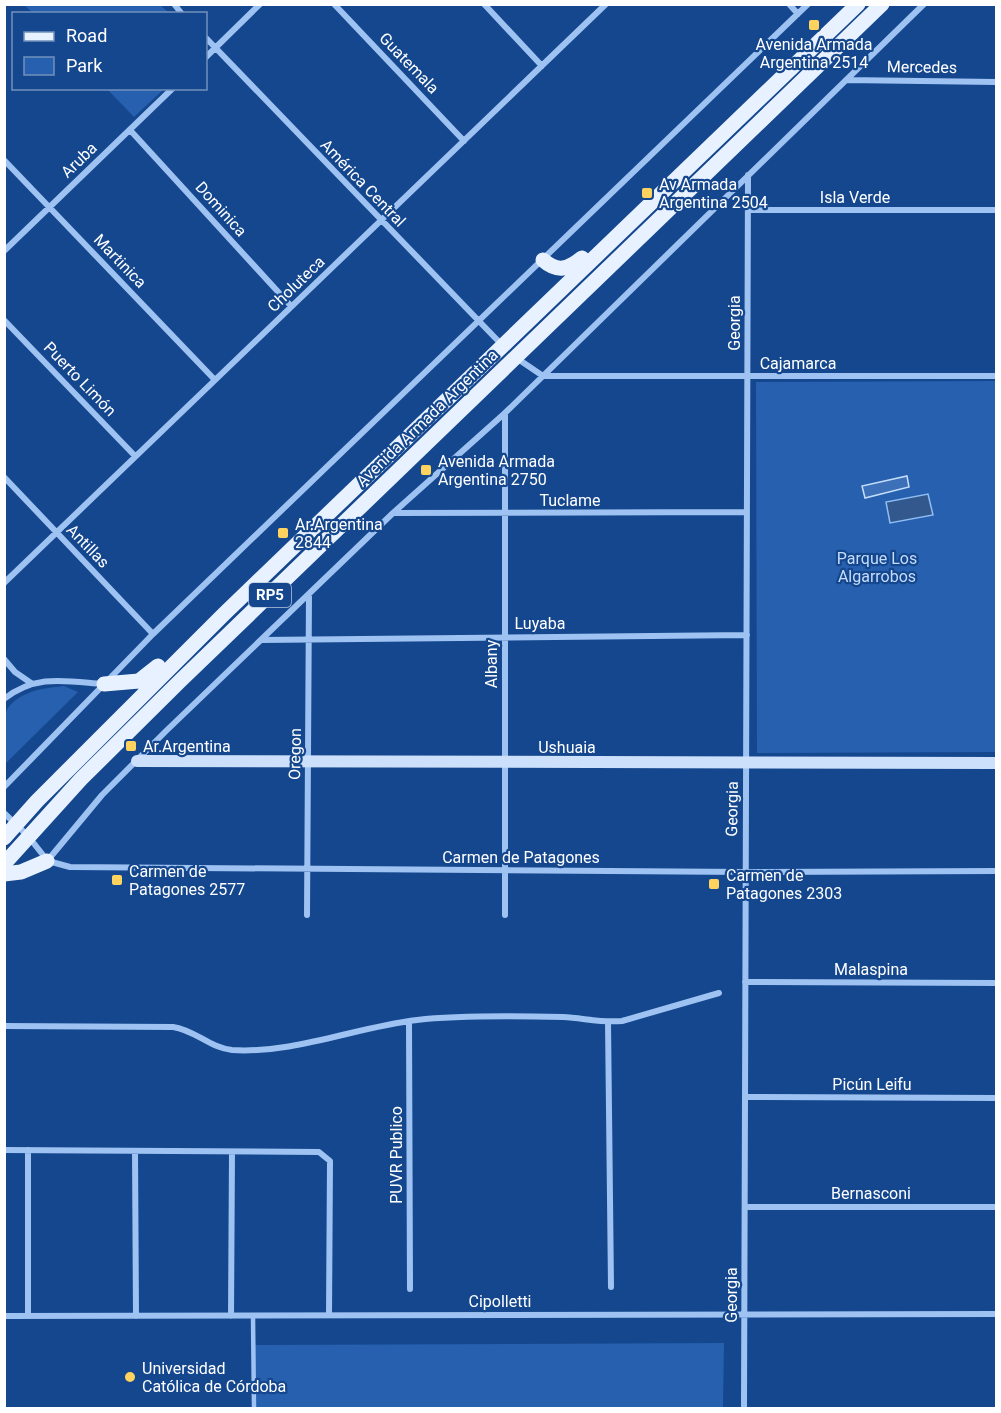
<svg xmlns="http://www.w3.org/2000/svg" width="1001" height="1413" viewBox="0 0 1001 1413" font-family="Roboto,sans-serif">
<rect width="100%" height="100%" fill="#14478e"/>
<path fill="#2660ae" d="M24,5H160L169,13H33Z
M107,89H164L134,117Z
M996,381V752L757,753L756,382Z
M64,686L78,692L5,764C4,750 1,731 4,717C11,692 43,688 64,686Z
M724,1343L723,1408H255V1345Z"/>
<path fill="#32588d" stroke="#90bdf4" stroke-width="1.5" d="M928,494L933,515L890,523L886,502Z"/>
<path fill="#3c70b8" stroke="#c5ddfc" stroke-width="1.5" d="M907,476L909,487L865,498L862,486Z"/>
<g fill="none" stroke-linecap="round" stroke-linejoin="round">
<path stroke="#9ec2f1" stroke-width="4.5" d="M253,1316L254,1408"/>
<path stroke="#9ec2f1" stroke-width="6" d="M174,4L182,14
M334,4L464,141
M484,4L542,66
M789,4L798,14
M206,38L503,346
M206,57L260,4
M846,80L996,82
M130,130L291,306
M4,160L215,380
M748,210H996
M4,251L173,88
M4,320L135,456
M515,357L543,376H996
M505,413V915
M4,477L153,634
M394,513L747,512
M4,583L606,4
M261,640L747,635
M4,659L15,672L31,683
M4,699C36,674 65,681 103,684
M4,787L153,634L808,4
M4,813L28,836L47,860
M48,860L102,795L166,731L393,513L505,413L924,4
M48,861L70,867L745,872L996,871
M307,915L309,594
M745,982L996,983
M409,1021L410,1289
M608,1022L611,1287
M4,1026L173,1027C195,1030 210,1048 232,1050C294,1054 356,1027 417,1020C460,1015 518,1016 563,1017C583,1018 602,1023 622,1021L719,993
M747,1097L996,1098
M4,1150L319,1152L330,1161L329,1315
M28,1150V1316
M135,1151L136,1316
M745,1207H996
M4,1316L996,1314
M231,1316L232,1152
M744,1408L748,175"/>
<path stroke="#cde0fb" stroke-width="12" d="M137,761L996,763"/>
<path stroke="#e8f1ff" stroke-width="15" d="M543,260C558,273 568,269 582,258
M104,684L139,681L158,666
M4,838L37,801L224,614L858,4
M4,864L81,779L180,681L882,4
M4,874L21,872L47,861"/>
</g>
<g fill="#ffd35e" stroke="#14478e" stroke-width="2">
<rect x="808" y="19" width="12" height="12" rx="3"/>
<rect x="641" y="187" width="12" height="12" rx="3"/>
<rect x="420" y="464" width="12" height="12" rx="3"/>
<rect x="277" y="527" width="12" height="12" rx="3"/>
<rect x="125" y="740" width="12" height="12" rx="3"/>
<rect x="111" y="874" width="12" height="12" rx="3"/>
<rect x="708" y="878" width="12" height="12" rx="3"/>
<circle cx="130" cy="1377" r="6"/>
</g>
<g text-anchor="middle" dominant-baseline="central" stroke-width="4.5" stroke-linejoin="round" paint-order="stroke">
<rect fill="#14478e" stroke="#b8c8dd" stroke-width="1.5" x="249" y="583" width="42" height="24" rx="4.5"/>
<g font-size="15" font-weight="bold" fill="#fff">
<text x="270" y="595">RP5</text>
</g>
<g font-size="16" fill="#fff" stroke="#14478e" text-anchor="start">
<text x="814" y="44" text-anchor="middle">Avenida Armada<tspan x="814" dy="18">Argentina 2514</tspan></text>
<text x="659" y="184">Av Armada<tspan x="659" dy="18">Argentina 2504</tspan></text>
<text x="438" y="461">Avenida Armada<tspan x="438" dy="18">Argentina 2750</tspan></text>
<text x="295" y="524">Ar.Argentina<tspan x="295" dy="18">2844</tspan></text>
<text x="143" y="746">Ar.Argentina</text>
<text x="129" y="871">Carmen de<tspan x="129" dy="18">Patagones 2577</tspan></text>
<text x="726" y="875">Carmen de<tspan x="726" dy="18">Patagones 2303</tspan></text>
<text x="142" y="1368">Universidad<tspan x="142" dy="18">Católica de Córdoba</tspan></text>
</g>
<g font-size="16" fill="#fff" stroke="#14478e">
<text transform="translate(409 63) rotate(46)">Guatemala</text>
<text transform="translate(922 67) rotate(1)">Mercedes</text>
<text transform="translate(79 160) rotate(-44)">Aruba</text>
<text transform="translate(363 183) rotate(46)">América Central</text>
<text x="855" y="197">Isla Verde</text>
<text transform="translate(221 209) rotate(48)">Dominica</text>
<text transform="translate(120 261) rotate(46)">Martinica</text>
<text transform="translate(296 284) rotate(-44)">Choluteca</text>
<text transform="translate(734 323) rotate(-90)">Georgia</text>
<text x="798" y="363">Cajamarca</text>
<text transform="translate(80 379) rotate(46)">Puerto Limón</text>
<text transform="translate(427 418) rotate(-44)">Avenida Armada Argentina</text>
<text x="570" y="500">Tuclame</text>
<text transform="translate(88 546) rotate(46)">Antillas</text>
<text x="540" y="623">Luyaba</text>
<text transform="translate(491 664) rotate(-90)">Albany</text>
<text x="567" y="747">Ushuaia</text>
<text transform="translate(295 754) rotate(-89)">Oregon</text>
<text transform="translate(732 809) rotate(-89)">Georgia</text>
<text x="521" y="857">Carmen de Patagones</text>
<text x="871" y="969">Malaspina</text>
<text x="872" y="1084">Picún Leifu</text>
<text transform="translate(396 1155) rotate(-90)">PUVR Publico</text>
<text x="871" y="1193">Bernasconi</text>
<text transform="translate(731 1295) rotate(-90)">Georgia</text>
<text x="500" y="1301">Cipolletti</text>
</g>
<g font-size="16" fill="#c5ddfc" stroke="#14478e">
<text x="877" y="558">Parque Los<tspan x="877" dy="18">Algarrobos</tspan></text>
</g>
</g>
<rect width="1001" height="1413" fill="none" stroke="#ffffff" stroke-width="12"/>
<rect x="12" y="12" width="195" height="78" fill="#14478e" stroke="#7291bb" stroke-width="1.5"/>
<rect x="24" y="32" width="30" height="9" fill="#e8f1ff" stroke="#7291bb" stroke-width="1.5"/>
<text x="66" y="42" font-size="18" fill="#ffffff">Road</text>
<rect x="24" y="57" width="30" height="18" fill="#2660ae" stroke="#7291bb" stroke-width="1.5"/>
<text x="66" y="72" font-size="18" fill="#ffffff">Park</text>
</svg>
